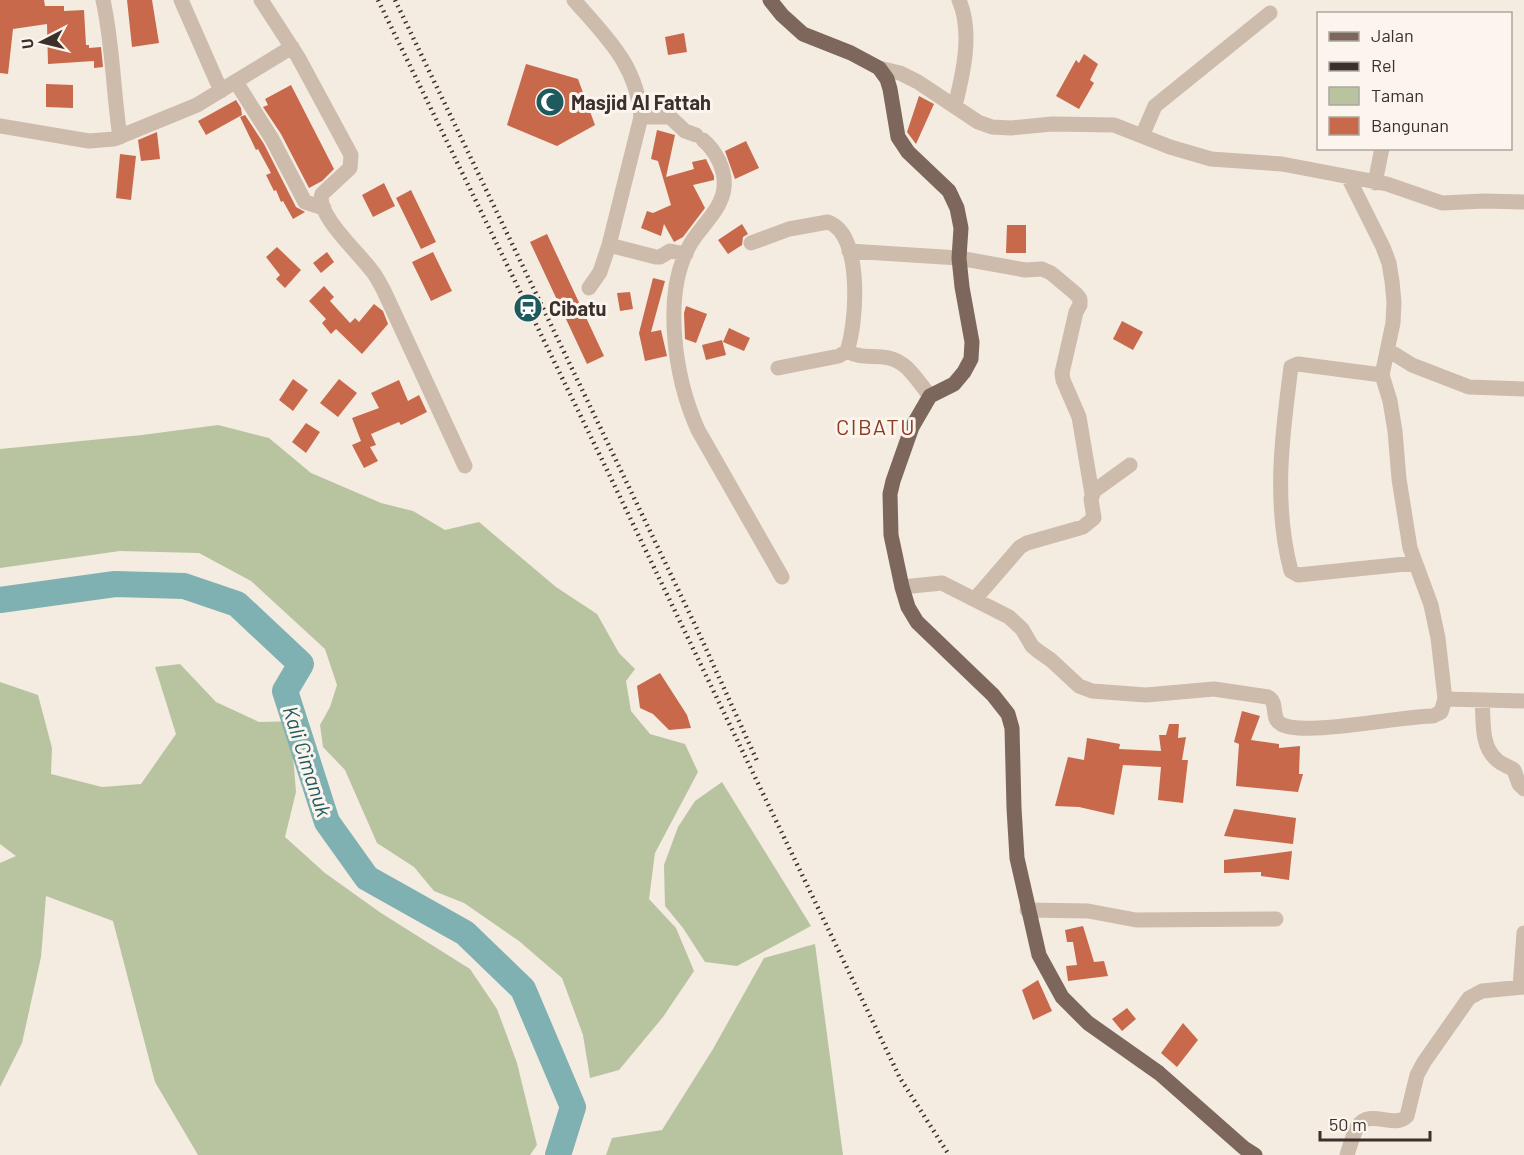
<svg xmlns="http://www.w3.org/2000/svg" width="1524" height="1155" viewBox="0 0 1524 1155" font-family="Barlow,sans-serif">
<rect width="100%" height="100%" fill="#f4ebe1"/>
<path fill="#b8c4a0" d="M218,425L269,438L311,473L381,503L413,511L445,530L479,522L556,587L597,614L619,653L635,669L626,681L631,711L650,734L685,744L698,772L655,853L649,899L676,928L694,971L663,1017L619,1070L590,1078L583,1035L562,978L519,941L464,903L434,891L414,867L377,843L345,770L323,747L320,725L330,707L337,685L325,649L251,581L199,553L120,551L0,568V449L142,435Z
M180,664L216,702L259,722L299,721L293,755L296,792L285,837L325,873L381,913L470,969L497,1009L517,1063L537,1145L530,1155H198L155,1082L113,921L46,896L41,957L22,1043L0,1087V863L16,856L0,844V682L38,695L52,748L51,774L102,787L141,784L176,734L155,667Z
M722,782L811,926L737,966L705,962L683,928L665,906L664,865L678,827L695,801Z
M815,944L843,1155H606L612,1138L662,1130L713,1049L764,958Z"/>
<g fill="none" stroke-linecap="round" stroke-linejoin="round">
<path stroke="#7fb0b2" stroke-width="26" d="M0,600L115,584L184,586L237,604L301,664L285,691L327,822L367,878L465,933L523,989L573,1107L558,1155"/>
</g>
<path fill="#c8694b" d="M0,0H44L45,6H64V11L84,10L86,45H89V48L101,47L103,67L94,68V61L48,64L47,24L13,29L8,74L0,73Z
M127,0H152L159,43L132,47Z
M684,33L687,52L668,55L665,37Z
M1084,54L1098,64L1090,80L1094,83L1079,109L1056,96L1076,60L1079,63Z
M526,64L578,79L595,125L557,146L507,125Z
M46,84L73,85V108L46,107Z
M291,85L334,169L322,181L309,188L281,134L263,107L268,105L265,99Z
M919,96L934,104L916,144L907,132Z
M236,100L241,108L242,115L206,135L198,121Z
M245,115L264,144L296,207L305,212L293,219L283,201L281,202L276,190L274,191L266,175L271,173L258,149L256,150L240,117Z
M657,130L675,135L666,177L694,169L692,162L706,159L714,176V180L693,185L705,208L683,237L674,242L664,224L661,236L641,228L647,211L653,213L671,205L658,161L651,159Z
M157,132L160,159L141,161L138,140Z
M746,141L759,168L735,179L725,151Z
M120,154L136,156L131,200L116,198Z
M384,183L395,206L373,217L362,195Z
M411,190L436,242L421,249L396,198Z
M742,224L748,234L743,237L742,245L728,254L718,240Z
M1007,225H1026V253H1006Z
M547,234L604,356L587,364L530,242Z
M277,247L301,270L285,288L276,279L280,275L266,257Z
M327,252L334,262L321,273L313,263Z
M433,252L452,291L431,301L412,262Z
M653,278L665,281L651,332L661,330L667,356L645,361L639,333Z
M324,286L334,297L330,301L350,323L355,318L359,322L374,304L383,311L388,324L362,354L336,329L331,334L322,323L326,319L309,301Z
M630,292L633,309L620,311L617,293Z
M686,306L707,314L696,343L685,339L684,313Z
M1122,321L1143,332L1133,350L1113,339Z
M729,328L750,338L744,351L723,342Z
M722,340L726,355L706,360L702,345Z
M293,379L308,390L293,411L279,400Z
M339,379L357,393L338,417L320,403Z
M399,380L408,401L419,395L427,412L401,425L399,422L371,434L376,445L370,447L378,461L364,468L352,445L361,441L352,418L379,408L371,393Z
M306,423L320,432L306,453L292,442Z
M660,673L687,715L691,728L669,730L653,714L640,708L637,686Z
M1242,711L1260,716L1251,740L1279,744V748L1300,746L1299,774H1303L1298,792L1236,786L1239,744L1234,742Z
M1169,724H1179L1178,738L1186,737L1182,760H1188L1183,803L1158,800L1161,767L1123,765L1114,815L1079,807L1055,806L1068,757L1084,760L1087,738L1120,744L1119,749L1161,751L1159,735H1166Z
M1234,809L1296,818L1293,844L1224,836Z
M1292,851L1289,880L1261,876V872L1224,873V860Z
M1083,926L1094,962L1104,961L1108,976L1068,981L1066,966L1077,965L1073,942H1067L1065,930Z
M1038,980L1052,1011L1033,1020L1022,990Z
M1127,1008L1136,1019L1122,1031L1112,1019Z
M1183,1023L1198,1040L1177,1067L1161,1053Z"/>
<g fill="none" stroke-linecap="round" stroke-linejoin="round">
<path stroke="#cdbbac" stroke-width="15" d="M103,0C113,45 113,91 120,137
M181,0L221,91
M261,0L298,57L351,155L350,168L322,194C315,214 360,254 372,271C377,277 380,284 384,291L465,466
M574,0C607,38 637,65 641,117L609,245L600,272L589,288
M879,68L900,73L918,82L978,122L992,127L1011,128L1052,124L1114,125L1170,147L1211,159L1282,164L1387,184L1442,203L1484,201L1524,202
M236,82L272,139L305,202L324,208
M955,106C963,74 973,32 959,0
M641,117H670L685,131L696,135
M0,126L89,141L114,139L197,105L292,47
M1142,136L1155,106L1270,13
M703,140C716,151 726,170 724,188C722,209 701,226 691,243C661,293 675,379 698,430L782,577
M1375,183L1382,148
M751,243L789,229L828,222C863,234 857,323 847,351L839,356L778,368
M609,245L656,257H660L670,251L686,254
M849,251L959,258L1025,270L1042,269L1051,273L1076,294L1080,299V305L1076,312L1062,373L1063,380L1079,417L1092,494
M1388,350L1412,365L1469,387L1524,389
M847,351C863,360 872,354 889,358C908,362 918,382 930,396
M1382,375L1298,364L1291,367C1282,435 1273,504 1291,571L1298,575L1415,563
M902,587L942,583L1009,617L1022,629L1032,646L1038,651L1051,660L1079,686L1092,691L1146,695L1214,689L1268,697C1279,703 1270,718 1281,724C1303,737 1401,716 1433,716L1441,712L1445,699L1438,638L1431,605L1410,548L1399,479L1395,431L1390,401L1382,375L1393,323L1394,302L1392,281L1389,263L1383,247L1348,177
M975,599L1020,547L1027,543L1083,527L1094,518L1091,499L1094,491L1130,465
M1445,699L1524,701
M1482,700C1484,720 1480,746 1497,760C1502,765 1509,766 1514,770L1519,784L1524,789
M1027,910L1088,911L1136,920L1276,919
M1520,987L1524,933
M1347,1155C1350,1146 1353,1135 1357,1127C1370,1107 1394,1130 1407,1116L1417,1075L1424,1062L1469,998L1482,991L1524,987"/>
<path stroke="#7d675c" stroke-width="15" d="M770,0L782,15L803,34L851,53L879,68L887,79L890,89L898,137L908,152L949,191L957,208L961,228L959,258L962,287L972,342L971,359L964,372L954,384L930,396L912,427L893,481L890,494L891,535L902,587L908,607L917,622L993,695L1008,714L1012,728L1014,808L1017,858L1039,955L1062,997L1088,1023L1159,1073L1244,1148L1255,1155"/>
<path stroke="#3b302b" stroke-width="4.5" stroke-dasharray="1.5 4.5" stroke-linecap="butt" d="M378,0L607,470L900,1078L949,1155
M395,0L697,629L758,763"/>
</g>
<defs>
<g id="mosque-disc" transform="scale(1.5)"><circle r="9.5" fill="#1f5a5e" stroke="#fbf5ee"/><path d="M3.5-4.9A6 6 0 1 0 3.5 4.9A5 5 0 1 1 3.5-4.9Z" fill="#fff"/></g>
<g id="station-disc" transform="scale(1.5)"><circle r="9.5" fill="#1f5a5e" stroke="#fbf5ee"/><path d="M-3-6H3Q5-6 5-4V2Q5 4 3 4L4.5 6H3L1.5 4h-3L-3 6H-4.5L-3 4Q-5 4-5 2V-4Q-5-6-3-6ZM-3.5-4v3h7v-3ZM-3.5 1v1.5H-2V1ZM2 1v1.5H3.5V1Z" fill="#fff"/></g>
</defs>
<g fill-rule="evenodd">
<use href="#mosque-disc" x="550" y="102"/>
<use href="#station-disc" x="528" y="308"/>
</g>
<g text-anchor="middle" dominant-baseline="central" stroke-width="6" stroke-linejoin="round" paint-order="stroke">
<g font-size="20" font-weight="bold" fill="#3b302b" stroke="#fbf5ee" text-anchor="start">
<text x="571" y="102">Masjid Al Fattah</text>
<text x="549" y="308">Cibatu</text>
</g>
<g font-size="21" font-style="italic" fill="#1f5a5e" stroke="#fbf5ee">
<text transform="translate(308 761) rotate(72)">Kali Cimanuk</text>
</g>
<g font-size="22" letter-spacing="1.5" fill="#8c3b22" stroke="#fbf5ee">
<text x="876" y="426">CIBATU</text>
</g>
</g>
<rect x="1317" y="12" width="195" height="138" fill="#fbf5ee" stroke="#aea6a0" stroke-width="1.5"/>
<rect x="1329" y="32" width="30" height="9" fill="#7d675c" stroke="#aea6a0" stroke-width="1.5"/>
<text x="1371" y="42" font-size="18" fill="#3b302b">Jalan</text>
<rect x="1329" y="62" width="30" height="9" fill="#3b302b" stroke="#aea6a0" stroke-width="1.5"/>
<text x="1371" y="72" font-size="18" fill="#3b302b">Rel</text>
<rect x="1329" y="87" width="30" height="18" fill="#b8c4a0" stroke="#aea6a0" stroke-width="1.5"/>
<text x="1371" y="102" font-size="18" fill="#3b302b">Taman</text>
<rect x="1329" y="117" width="30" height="18" fill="#c8694b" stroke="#aea6a0" stroke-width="1.5"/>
<text x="1371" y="132" font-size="18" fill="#3b302b">Bangunan</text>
<g transform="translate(42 42) rotate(263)" stroke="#fbf5ee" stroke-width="4.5" paint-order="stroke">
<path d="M0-4.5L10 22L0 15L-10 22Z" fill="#3b302b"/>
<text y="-9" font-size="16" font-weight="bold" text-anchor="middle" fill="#3b302b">U</text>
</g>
<path d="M1320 1131v9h110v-9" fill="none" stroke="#3b302b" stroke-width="3"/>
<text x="1329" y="1131" font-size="18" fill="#3b302b" stroke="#fbf5ee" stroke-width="4.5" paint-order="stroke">50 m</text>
</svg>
